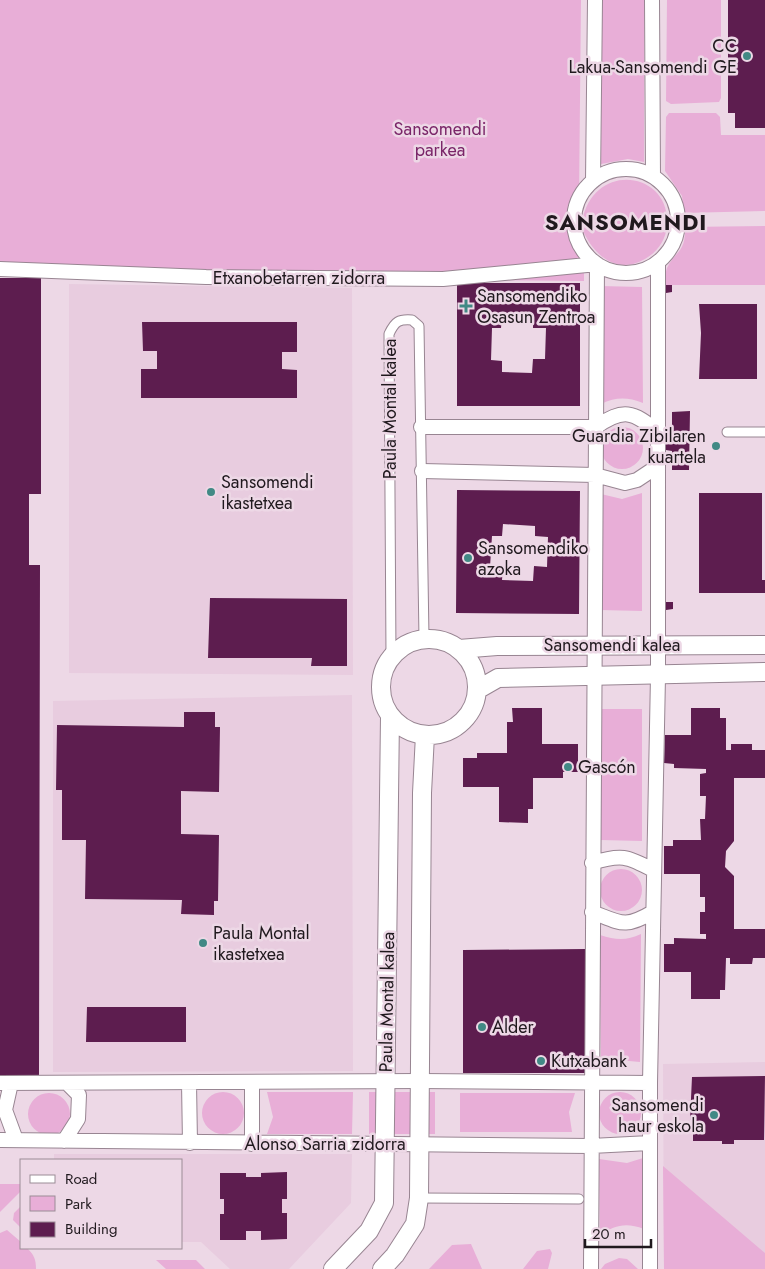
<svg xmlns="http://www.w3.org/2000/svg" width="765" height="1269" viewBox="0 0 765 1269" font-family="Jost,sans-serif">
<rect width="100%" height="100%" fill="#edd8e6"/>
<path fill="#e8ccdf" d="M69,284L352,288L353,675L69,673Z
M352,695L353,1071L53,1072V701Z
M765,1062V1269H664L663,1064Z
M54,1154H352L351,1203L289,1269H230L201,1242H181V1160H54Z"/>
<path fill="#e8aed7" d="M0,0H581L579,200L582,222C593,160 671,171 667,225C666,239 659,250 648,257C620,276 596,258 584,233V281L206,277L0,269Z
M602,0H644V162L628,159L601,164Z
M667,0H721V98L719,102L671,104L666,101Z
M669,113H716L720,117L721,135H765V211L684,213L682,196L665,171L666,117Z
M765,226V285H666C666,280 665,273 667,268C675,251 686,253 685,227Z
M600,286L642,287L643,403C627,397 616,397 601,404Z
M601 448a21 21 0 1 1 42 0a21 21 0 1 1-42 0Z
M642,493V611L600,610L601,494L622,499Z
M601,709H642V841L601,840Z
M600 890a21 21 0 1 1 42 0a21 21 0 1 1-42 0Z
M641,934L640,1062L618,1060L601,1065L600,935C616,940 626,941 641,934Z
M267,1092H353L352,1134H267L273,1117Z
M369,1092H376L375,1134H369Z
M395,1092H411L410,1134H394Z
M429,1092H435V1134H429Z
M202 1113a21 21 0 1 1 42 0a21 21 0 1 1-42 0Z
M599 1113a21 21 0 1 1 42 0a21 21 0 1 1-42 0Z
M460,1093H575L569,1112L572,1132H460Z
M28 1114a21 21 0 1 1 42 0a21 21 0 1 1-42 0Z
M643,1158L644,1229C626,1222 615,1225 600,1235L599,1159L627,1163Z
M663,1166L765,1253V1269H664Z
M0,1184H21V1191L0,1212Z
M21,1206V1228L13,1220L14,1213Z
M7,1230L21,1242V1248H27C34,1255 36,1259 36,1269H0V1233Z
M471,1244L482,1269H429L452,1245Z
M550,1249L552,1253L548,1269H523L537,1251Z
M619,1258L627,1259L638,1269H601L605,1264Z
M156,1260H196L205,1269H166Z"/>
<path fill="#5d1d4f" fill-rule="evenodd" d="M728,0H765V128H735V113H728Z
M0,278H41V494H29V565H40L39,1075H0Z
M457,283H580V406H457ZM502,317L533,318V328H546L545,359H533L532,373L502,372V361L491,360L492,328H501Z
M666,285H672V292L666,293Z
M699,304H757V379H699L701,333Z
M142,322H297V352H282V369L297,370V398H141V369H157V351H143Z
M690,411L689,470H672V451L666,450V442H672V412Z
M457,490L580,491L579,614L456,613ZM503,524L535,526V536L548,537L547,567L534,566L533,581L502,580L503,567H490L492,536H502Z
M699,493H762V580H765V593H699Z
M210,598L347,599V666H311L312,658H208Z
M666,602H673V609L666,610Z
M512,708H542V744H578V772H563V778H533V809H528V823L499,822V787H463V758H477V753H507V722H513Z
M691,708H720V718H726V750H731V744H752V750H765V778H734V841L726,851L725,867L734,876V929H765V958H753L752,964H730V958H726L725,990H720V999H691V972H664V944H674V938L706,939V934H700V912H705V897H700V874H664V846H673V840H701L700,819H705L706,796H700V774L706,773V769L674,768V764L664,763L665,735H691Z
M184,712H215V727H220L219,792L181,791V834L219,835L218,901H214V915L181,914L182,900L85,899L86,840H62V790H56L57,725L184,727Z
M587,949V1073H463V950Z
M87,1007H186V1042H86Z
M765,1076L764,1140H734V1144H722V1141H693V1120H690L692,1077Z
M287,1172V1199H282V1213H287V1239L261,1240V1231H246V1240H220V1214H224V1199H220V1173H246V1177H261V1173Z"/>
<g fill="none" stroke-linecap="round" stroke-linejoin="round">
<g stroke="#988592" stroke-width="11">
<path id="service" d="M727,432H765
M391,656L389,334C395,321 399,319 412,320L419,326L424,638
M419,1198L579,1199"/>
</g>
<g stroke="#988592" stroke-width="16">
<path id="pedestrian" d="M652,0L653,176
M574 221a52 52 0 1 1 104 0a52 52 0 1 1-104 0Z
M593,181L595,0
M0,269L206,277L443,279L597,264L591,1269
M421,427H596C623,408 633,411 658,432
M422,471L595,475L625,483L637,480L658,466
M592,863C621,854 627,856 653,870
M592,912C621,923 624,929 653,912
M0,1083L421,1081L650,1083
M11,1083L5,1110L16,1140
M189,1083L190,1143
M0,1140L591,1146L650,1143
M64,1141L78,1119L79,1095L68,1084
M252,1144V1083
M650,1269V1083L658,676V262"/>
</g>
<g stroke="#988592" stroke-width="20">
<path id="minor" d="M381 687a48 48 0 1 1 96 0a48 48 0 1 1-96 0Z
M459,649L497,646L765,645
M477,690L498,678L765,672
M333,1269L369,1231L384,1203L390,716
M382,1269L395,1255L415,1224L419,1198L422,793L425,735"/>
</g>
<use href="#service" stroke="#fff" stroke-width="9"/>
<use href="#pedestrian" stroke="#fff" stroke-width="14"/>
<use href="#minor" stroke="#fff" stroke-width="18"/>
</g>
<g fill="#418985" stroke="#edd8e6" stroke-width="2">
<circle cx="747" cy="56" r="5"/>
<path d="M463.5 298.5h5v5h5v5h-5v5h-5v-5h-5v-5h5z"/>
<circle cx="716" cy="446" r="5"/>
<circle cx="211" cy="492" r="5"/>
<circle cx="468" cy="558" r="5"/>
<circle cx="568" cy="767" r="5"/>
<circle cx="203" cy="943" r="5"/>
<circle cx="482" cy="1027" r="5"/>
<circle cx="541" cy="1061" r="5"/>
<circle cx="714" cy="1115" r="5"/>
</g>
<g text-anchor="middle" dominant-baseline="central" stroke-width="5" stroke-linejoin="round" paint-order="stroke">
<g font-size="18" fill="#20191e" stroke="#edd8e6" text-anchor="start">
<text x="737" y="46" text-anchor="end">CC<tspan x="737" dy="21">Lakua-Sansomendi GE</tspan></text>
<text x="477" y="296">Sansomendiko<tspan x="477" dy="21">Osasun Zentroa</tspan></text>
<text x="706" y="436" text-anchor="end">Guardia Zibilaren<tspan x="706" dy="21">kuartela</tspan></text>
<text x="221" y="482">Sansomendi<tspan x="221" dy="21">ikastetxea</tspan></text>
<text x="478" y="548">Sansomendiko<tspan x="478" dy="21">azoka</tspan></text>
<text x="578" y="767">Gascón</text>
<text x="213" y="933">Paula Montal<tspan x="213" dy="21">ikastetxea</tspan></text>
<text x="492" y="1027">Alder</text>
<text x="551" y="1061">Kutxabank</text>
<text x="704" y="1105" text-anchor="end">Sansomendi<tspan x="704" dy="21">haur eskola</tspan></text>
</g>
<g font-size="18" fill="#7a2568" stroke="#edd8e6">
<text x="440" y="129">Sansomendi<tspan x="440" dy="21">parkea</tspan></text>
</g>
<g font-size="18" fill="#20191e" stroke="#edd8e6">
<text x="299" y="278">Etxanobetarren zidorra</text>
<text transform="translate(390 409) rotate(-90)">Paula Montal kalea</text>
<text x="612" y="645">Sansomendi kalea</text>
<text transform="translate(387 1002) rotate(-89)">Paula Montal kalea</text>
<text x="325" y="1144">Alonso Sarria zidorra</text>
</g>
<g font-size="22" font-weight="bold" letter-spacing="1" fill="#20191e" stroke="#edd8e6">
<text x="626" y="222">SANSOMENDI</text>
</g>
</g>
<rect x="20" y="1159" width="162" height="90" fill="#edd8e6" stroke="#9b8c96"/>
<rect x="30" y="1175" width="25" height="8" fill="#ffffff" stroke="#9b8c96"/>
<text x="65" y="1184" font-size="15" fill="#20191e">Road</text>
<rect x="30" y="1196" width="25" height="15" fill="#e8aed7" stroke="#9b8c96"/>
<text x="65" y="1209" font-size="15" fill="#20191e">Park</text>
<rect x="30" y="1222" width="25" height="15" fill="#5d1d4f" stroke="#9b8c96"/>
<text x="65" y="1234" font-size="15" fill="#20191e">Building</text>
<path d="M585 1239v8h66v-8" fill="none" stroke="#20191e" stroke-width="2.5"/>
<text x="592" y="1239" font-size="15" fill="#20191e" stroke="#edd8e6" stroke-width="4" paint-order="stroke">20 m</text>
</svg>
